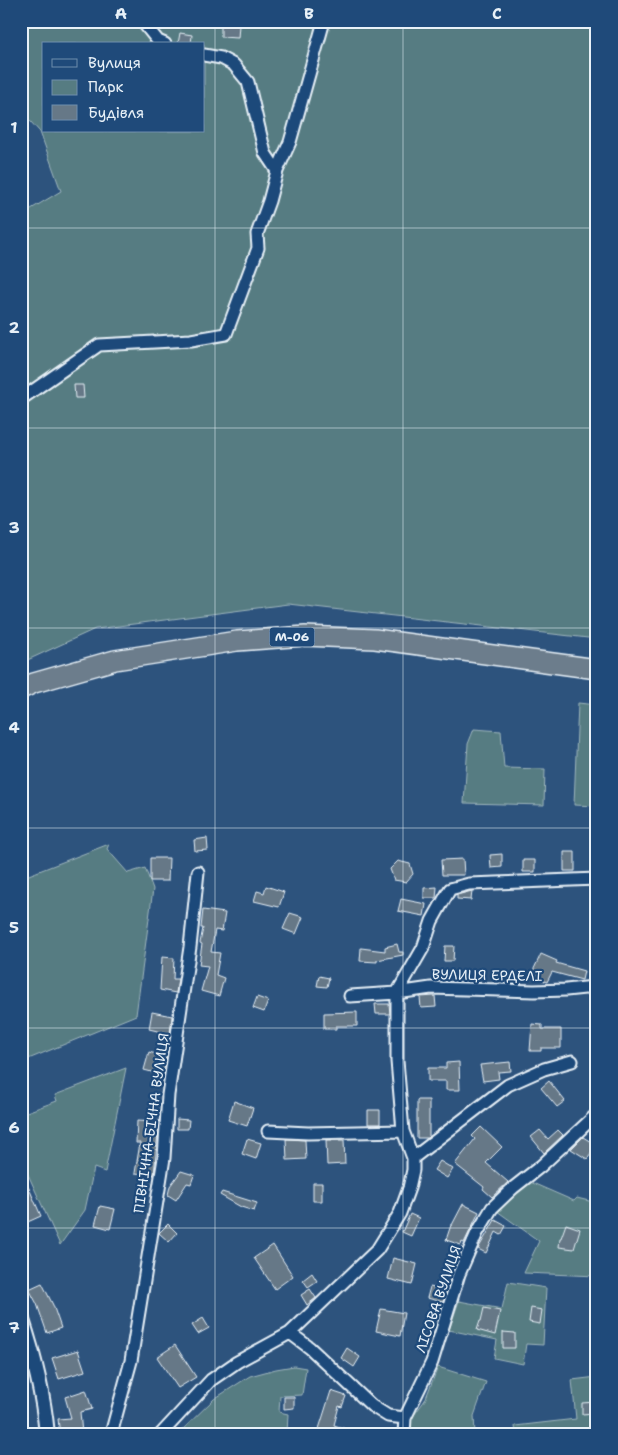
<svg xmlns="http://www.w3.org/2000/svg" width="618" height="1455" font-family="'Shantell Sans',sans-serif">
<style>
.green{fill:#567c82;stroke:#9fb6bd;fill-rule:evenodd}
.building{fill:#667887;stroke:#e8f1f8}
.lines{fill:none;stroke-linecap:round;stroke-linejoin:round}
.minor-casing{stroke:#e8f1f8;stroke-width:15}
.tertiary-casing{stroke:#e8f1f8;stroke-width:18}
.trunk-casing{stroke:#e8f1f8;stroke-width:22}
.minor{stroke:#1f4a7a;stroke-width:11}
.tertiary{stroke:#1f4a7a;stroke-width:14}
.trunk{stroke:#6c7d8c;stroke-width:19}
.grid{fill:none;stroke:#e8f1f8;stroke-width:1;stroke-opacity:0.55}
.labels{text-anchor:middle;stroke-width:4.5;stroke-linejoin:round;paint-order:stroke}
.shield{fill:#1f4a7a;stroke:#acbfd2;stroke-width:1}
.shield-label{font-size:12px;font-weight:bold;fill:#e8f1f8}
.street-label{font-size:14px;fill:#e8f1f8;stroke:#1f4a7a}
.neatline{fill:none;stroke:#e8f1f8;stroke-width:2}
.grid-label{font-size:16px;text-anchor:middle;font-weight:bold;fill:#e8f1f8}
</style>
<rect width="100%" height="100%" fill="#2d537d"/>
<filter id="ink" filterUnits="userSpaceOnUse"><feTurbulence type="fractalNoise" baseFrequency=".02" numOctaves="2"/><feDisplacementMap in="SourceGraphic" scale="10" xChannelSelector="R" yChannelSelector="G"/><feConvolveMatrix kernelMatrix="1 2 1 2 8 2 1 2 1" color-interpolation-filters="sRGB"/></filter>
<g filter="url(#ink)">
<path class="green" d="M21,21h576v618l-309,-35 -193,25 -74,34v-448l40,-24 -21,-59 -19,-21zM44,44h160v87h-160z
M578,703l19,2v101l-23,-1z
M474,729l27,2 3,37 41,1 -1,36 -80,-2 4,-59z
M109,844l-2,5 21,24 17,-5 8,21 -17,126 -115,47v-184z
M126,1068l-21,104 -11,-4 -9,42 -25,35 -39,-86v-45l36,-13 -2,-6z
M528,1181l46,20 3,-3 20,5v73l-73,-3 15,-32 -42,-30z
M508,1282l38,6 -3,57 -17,-1 -3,20 -29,-6 3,-18 -48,-10 10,-29 43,8z
M294,1366l12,2 -4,27 -22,1 -1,16 9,2 -1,20h-109l36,-35 36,-23 26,-7z
M438,1367l48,15 -12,34 1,18h-64l-2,-12 16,-22z
M597,1377v57h-81l-1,-8 61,-7 -4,-39z"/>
<path class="building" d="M221,24l18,1 -1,13 -17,-1z
M180,33l12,2 -1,9h-13z
M74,385h9l1,13h-9z
M207,838l1,12 -13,1 -1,-11z
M564,852h11v19h-11z
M502,854v13l-11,1 -1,-13z
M150,858h19l-1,23h-18z
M463,859l1,16h-22l-1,-15z
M523,860h12v12h-12z
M398,861l12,3 3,10 -7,8 -12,-2 -4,-11z
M266,886l18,6 -5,15 -25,-6 3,-10 7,2z
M437,887l-1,11h-12v-10z
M472,891l-1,9 -14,-1v-4z
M401,899l25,5 -2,12 -26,-5z
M203,910l22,3 -3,18 -7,-1 -4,22 9,1 -4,22 8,3 -5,18 -18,-5 7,-25 -9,-1 3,-21 -2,-1 3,-15h-2z
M290,913l13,4 -7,17 -13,-5z
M397,944l2,8h4v3l-26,5v2l-17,-1 1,-13 24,3v-4z
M445,946h9l-1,15h-9z
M541,954l16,7 -1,2 28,8 -2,9 -30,-8 -5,10 -16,-7z
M162,957l12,1 -1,21h5l-2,14 -16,-3z
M319,976l10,2 -2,9 -10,-1z
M435,996l1,11 -15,1 -1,-11z
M257,997l11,4 -4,11 -11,-4z
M375,1004h14l1,10h-14z
M152,1012l20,4 -2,18 -21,-5z
M357,1012v14h-21v3h-12v-16z
M532,1024l10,1v4h19v19h-20v3h-11z
M149,1052l17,5 -3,18 -19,-5z
M459,1062l1,28h-14v-9h-18v-13h18v-5z
M510,1062l1,9 -13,1 1,7 -16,2 -3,-16z
M549,1081l16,20 -8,6 -16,-19z
M417,1100h12v36l-2,2h-10z
M234,1101l19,7 -6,18 -19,-6z
M368,1110h12v14h-12z
M177,1119l12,1 -1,9h-11z
M137,1121l22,1 -5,53 -19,-2 5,-30h-4z
M481,1127l21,20 -16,16 22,19 -16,15 -9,-8 1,-2 -29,-23 20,-25 -3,-3z
M540,1130l8,9 10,-9 5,5 -19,18 -13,-16z
M583,1137l13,8 -9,14 -16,-10z
M247,1139l14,4 -5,16 -14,-5z
M286,1139l19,1 1,19 -19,1z
M326,1140h18l1,24 -18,1z
M440,1161l13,8 -6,9 -13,-8z
M21,1170l20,46 -20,9z
M181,1171l13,4 -3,9 -4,-1 -11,17 -8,-5 2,-9z
M313,1183h9v18h-9z
M222,1192l35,11 -3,8 -13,-4 -21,-12z
M463,1204l16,8 -15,31 -2,-1 -1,3 -15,-5 5,-15h1z
M100,1206l15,3 -5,20 -15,-4z
M410,1214l9,4 -8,18 -9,-4z
M495,1220l11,6 -5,9 -5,-3 -10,21 -8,-4z
M168,1224l9,9 -8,9 -10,-9z
M566,1224l14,5 -6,20 -15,-2 1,-9h1z
M273,1245l20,31 -18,13 -21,-31z
M393,1258l24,6 -5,21 -24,-6z
M312,1273l5,8 -9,6 -5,-7z
M42,1283l11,22 8,23 -14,5 -10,-29 -8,-15z
M430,1287l16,4 -3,11 -16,-4z
M310,1289l6,9 -9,7 -6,-10z
M484,1308l16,3 -5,24 -18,-5 3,-9h1z
M531,1308l11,2 -2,14 -11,-2z
M381,1309l23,4 -4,23 -24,-5z
M203,1318l6,10 -11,6 -6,-9z
M503,1332l12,1v15h-12z
M175,1345l21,32 -18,11 -21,-31z
M347,1348l13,9 -6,10 -13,-9z
M78,1350l7,21 -26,8 -7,-21z
M86,1390l6,19 -12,3 2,22h-22l-2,-15 13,-1 -6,-21z
M331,1391l15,5 -4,11 -3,-1 -5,19 21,7 -1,2h-31l-5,-2z
M284,1397h10v11l-10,1z
M595,1402v11l-13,1v-11z"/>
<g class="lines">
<defs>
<path id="minor" d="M142,21l16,20 7,3
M204,55l17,3 13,7 14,17 17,71 12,18
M21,399l78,-54 92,-5 35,-6 32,-86 -1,-14 12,-33 8,-30 13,-29 34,-121
M350,996l47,-3 34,-5 103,3 32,-1 28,-3
M268,1131l40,2 95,-2
M413,1158l-10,-27 -6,-70v-68l26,-45 9,-27 18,-32 19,-5 128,-5
M290,1333l20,15 62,58 16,10 17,2 -1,16
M405,1418l27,-56 27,-88 18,-41 15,-25 21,-20 28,-22 56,-52
M111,1434l20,-73 33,-203 4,-63 22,-148 8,-75
M161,1434l50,-54 26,-18 53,-29 87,-83 23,-37 9,-25 4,-18v-12l95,-73 36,-16 28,-8"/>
<path id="tertiary" d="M21,1317c13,39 22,76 26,117"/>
<path id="trunk" d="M21,689l13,-6 81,-23 122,-19 68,-5 70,3 222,30"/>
</defs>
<use href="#minor" class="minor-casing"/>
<use href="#tertiary" class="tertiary-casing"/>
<use href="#trunk" class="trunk-casing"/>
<use href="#minor" class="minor"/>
<use href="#tertiary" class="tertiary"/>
<use href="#trunk" class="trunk"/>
</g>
</g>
<path class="grid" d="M215,21v1413M403,21v1413M21,228h576M21,428h576M21,628h576M21,828h576M21,1028h576M21,1228h576"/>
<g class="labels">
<rect class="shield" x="269.5" y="627.5" width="45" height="19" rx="4"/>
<g class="shield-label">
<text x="292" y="641">М-06</text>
</g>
<g class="street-label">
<text transform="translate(487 975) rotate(1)" y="5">ВУЛИЦЯ ЕРДЕЛІ</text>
<text transform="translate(151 1123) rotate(-82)" y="5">ПІВНІЧНА-БІЧНА ВУЛИЦЯ</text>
<text transform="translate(438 1299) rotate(-71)" y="5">ЛІСОВА ВУЛИЦЯ</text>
</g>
</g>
<rect width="618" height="1455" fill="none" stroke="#1f4a7a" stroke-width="55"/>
<rect x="42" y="42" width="162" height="90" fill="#1f4a7a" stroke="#6f8dac"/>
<rect x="52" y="59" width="25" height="8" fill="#1f4a7a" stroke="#6f8dac"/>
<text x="88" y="68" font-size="15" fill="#e8f1f8">Вулиця</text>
<rect x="52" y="80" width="25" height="15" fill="#567c82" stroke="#6f8dac"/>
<text x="88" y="92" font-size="15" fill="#e8f1f8">Парк</text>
<rect x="52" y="105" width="25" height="15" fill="#667887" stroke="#6f8dac"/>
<text x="88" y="118" font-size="15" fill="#e8f1f8">Будівля</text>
<rect x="28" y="28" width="562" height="1400" class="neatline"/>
<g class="grid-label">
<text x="121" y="19">A</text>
<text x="309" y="19">B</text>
<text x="497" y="19">C</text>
<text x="14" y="133">1</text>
<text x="14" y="333">2</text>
<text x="14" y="533">3</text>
<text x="14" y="733">4</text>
<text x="14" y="933">5</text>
<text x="14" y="1133">6</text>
<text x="14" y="1333">7</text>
</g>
</svg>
